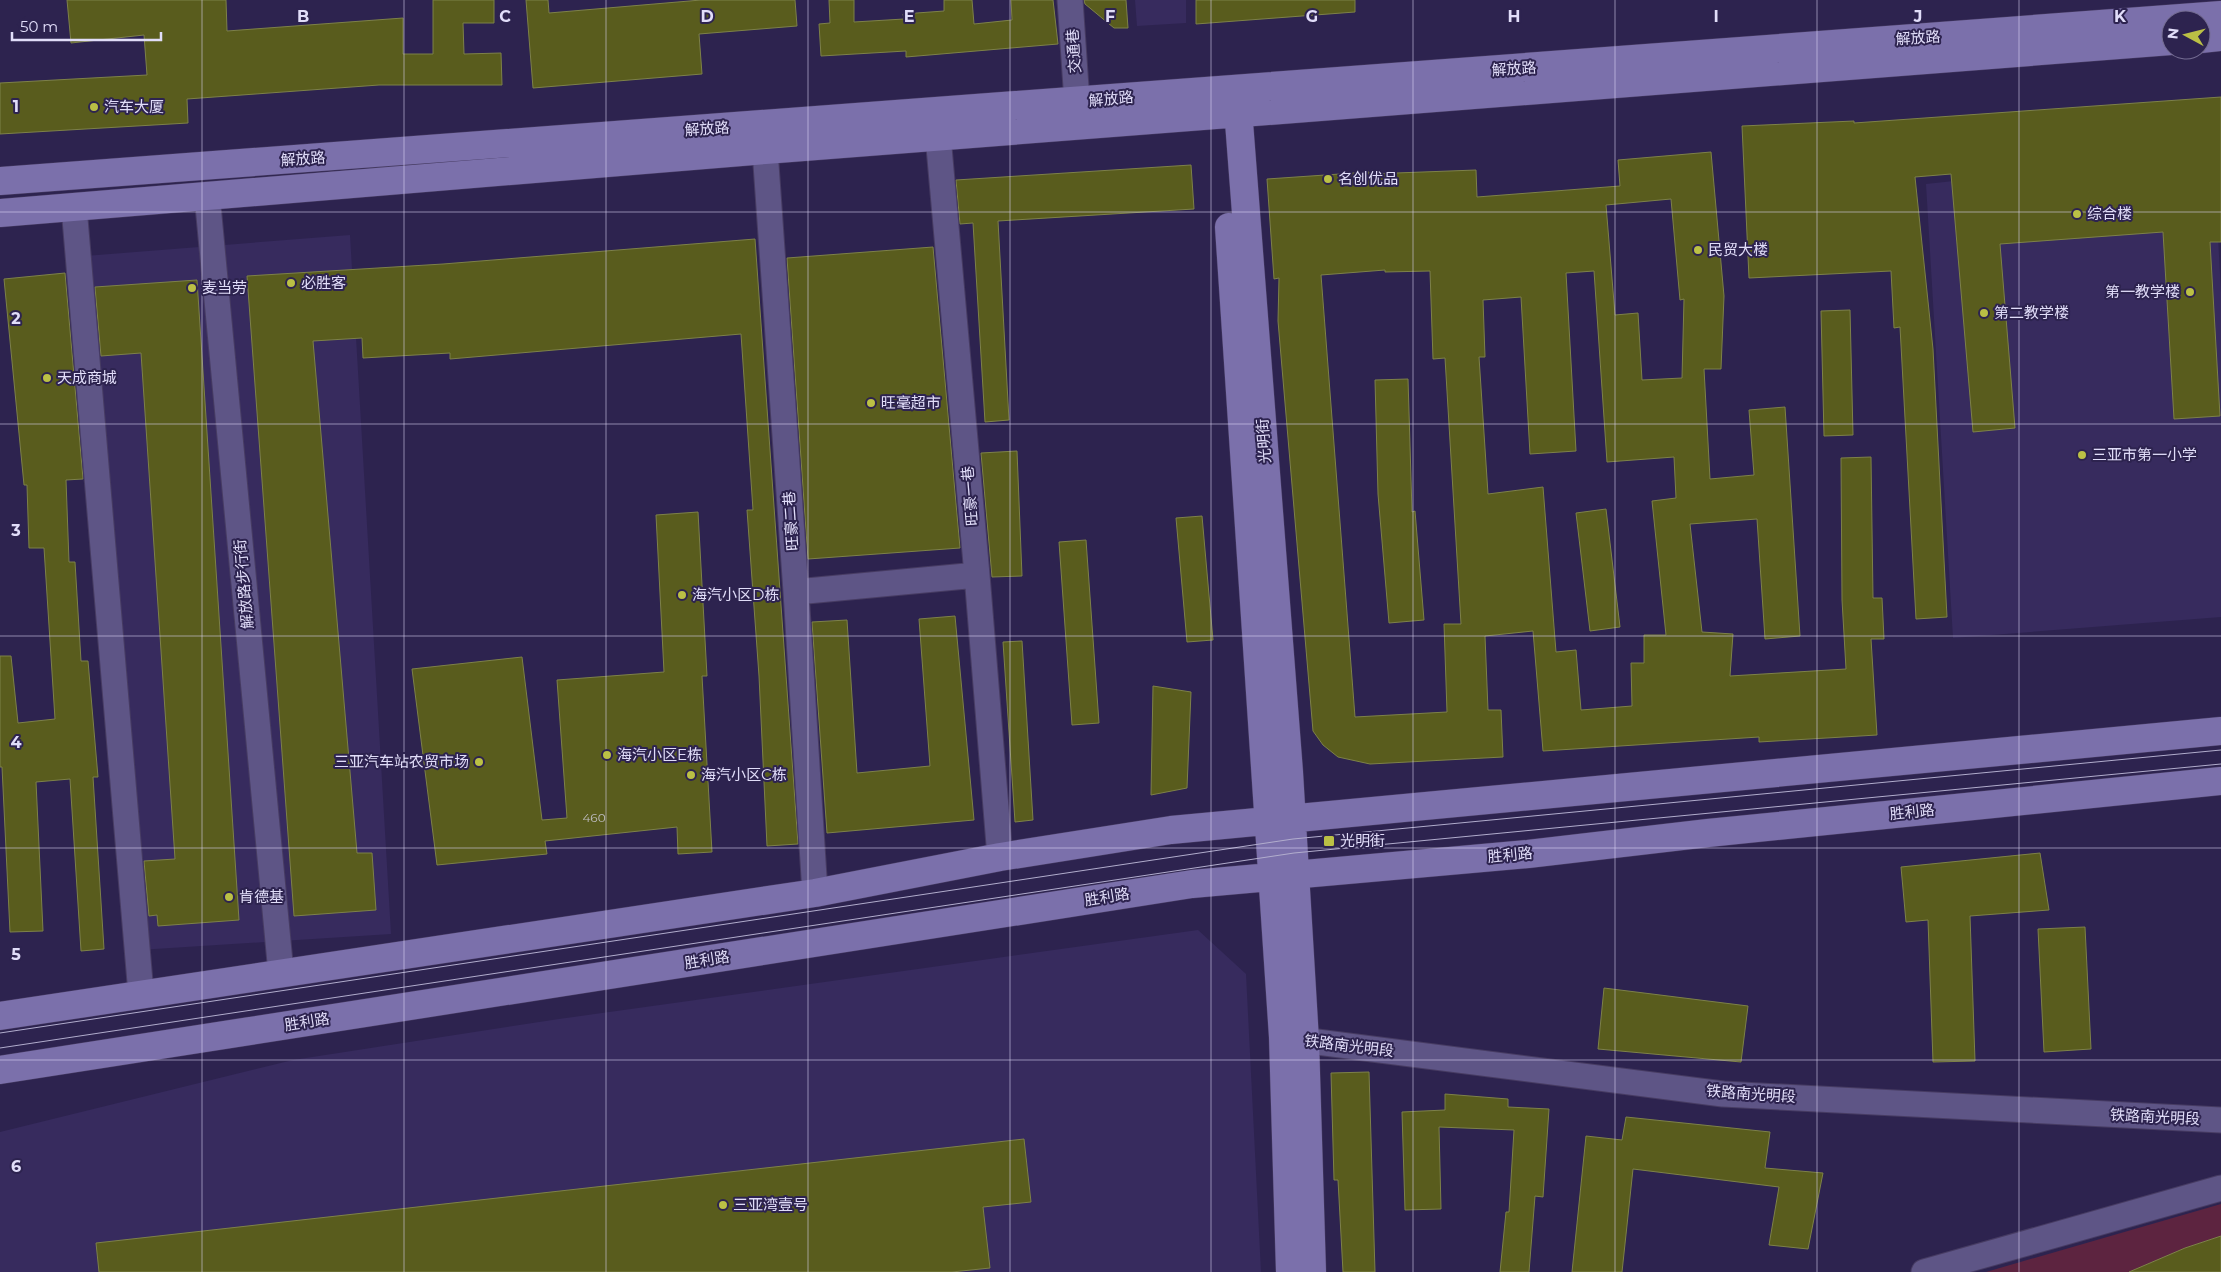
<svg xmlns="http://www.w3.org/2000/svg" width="2221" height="1272" font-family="Montserrat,'Noto Sans SC',sans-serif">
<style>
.built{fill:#372b5e}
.green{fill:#5d2440}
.building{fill:#595c1d;stroke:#7d8149;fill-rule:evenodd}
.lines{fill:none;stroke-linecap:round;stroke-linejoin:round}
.minor-casing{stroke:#473c63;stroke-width:27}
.major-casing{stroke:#473c63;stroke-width:29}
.minor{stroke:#5e5586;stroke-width:25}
.major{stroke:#7b70ab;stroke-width:28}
.tram{stroke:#b2adcd;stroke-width:1}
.grid{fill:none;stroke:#e1ddf9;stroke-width:1;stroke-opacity:0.55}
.poi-dot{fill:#bbc045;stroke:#2d234f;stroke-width:2}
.labels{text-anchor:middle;stroke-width:4;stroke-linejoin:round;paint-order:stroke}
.number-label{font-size:12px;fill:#bfbdc2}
.street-label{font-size:15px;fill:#e1ddf9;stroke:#2d234f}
.poi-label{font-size:15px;fill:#e1ddf9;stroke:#2d234f;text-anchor:start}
.grid-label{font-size:16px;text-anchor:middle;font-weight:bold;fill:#e1ddf9;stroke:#2d234f;stroke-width:4;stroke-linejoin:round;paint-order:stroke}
</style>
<rect width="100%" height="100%" fill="#2d234f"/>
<path class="built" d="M1135,0h51v23l-49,3z
M2221,152l-7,12 7,128v325l-268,21 -27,-454z
M350,235l41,699 -252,16 -54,-694z
M1198,930l48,44 15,298h-1261v-140l293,-72 266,-41z"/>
<path class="green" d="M2221,1204v68h-235z"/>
<path class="building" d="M67,0h159l1,31 176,-13v36h30v-54h61v23h-31l1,31 37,-1 1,32h-123l-192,14 1,24 -188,11v-51l147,-8 -3,-40 -73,8z
M526,0h22l1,13 152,-13h94l2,26 -98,8 3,40 -169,14z
M829,0h25v22l50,-3 -1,-5 41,-3v-11h28l2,24 38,-4 -1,-20h42l5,44 -152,13v-6l-85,5 -2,-32 11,-1z
M1084,0h42l2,28h-14l-29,-24z
M1196,0h159v12l-159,12z
M2221,97v145h-11l10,174 -46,3 -11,-187 -163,12 15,184 -42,4 -22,-258 -36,3 18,172 14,268 -31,2 -16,-292 -6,1 -3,-57 -142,7 -7,-152 112,-5v2z
M1711,152l13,144 -3,73h-17l6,110 44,-4 -5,-65 36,-3 15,229 -35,3 -8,-120 -67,5 12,108 31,2 -3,42 116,-7 -4,-69 -1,-142 30,-1 2,141h9l2,41h-13l6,96 -118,7v-5l-216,14 -10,-120 -48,5 3,74h13l2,47 -133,7 -32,-7 -15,-12 -10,-14 -35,-410 1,-43 -5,1 -7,-100 102,-7v2l107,-4 1,27 143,-11 -2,-26zM1671,199l9,101 4,-1 -2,79 -40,2 -4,-67 -23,2 -9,-110zM1385,270v2l45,-1 3,88 12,-1 16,266h-17l3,88 -92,5 -34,-442zM1594,271l13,191 67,-5 2,41 -24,3 14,134h-22v28h-13l1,43 -51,4 -5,-60 -20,2 -13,-165 -55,7 -9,-137h6l-2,-57 38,-3 9,157 46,-3 -10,-178z
M1191,165l3,44 -196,12 11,199 -24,2 -12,-199 -13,1 -4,-44z
M755,239l43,605 -31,2 -8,-170 -12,-166h6l-12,-176 -291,25v-6l-87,5 -1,-20 -49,3 44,512h15l4,57 -82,6 -47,-640 196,-12z
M933,247l27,301 -152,11 -21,-301z
M65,273l18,206 -17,1 3,82h6l6,99h7l10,116h-5l11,172 -23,2 -11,-172 -34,3 7,149 -33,1 -8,-165h-2v-111h11l7,67 37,-4 -11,-171h-15l-2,-63h-3l-20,-206z
M197,280l42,640 -81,6 -1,-11 -8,1 -5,-55 31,-2 -34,-506 -40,3 -6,-69z
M1850,310l3,125 -29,1 -3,-125z
M1408,379l4,133 3,-1 9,109 -35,3 -11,-129 -3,-114z
M1017,451l5,125 -30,1 -11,-124z
M1606,509l14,118 -30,4 -14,-118z
M698,512l9,164h-5l10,176 -34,2 -1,-27 -132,14 2,13 -110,11 -25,-196 110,-12 20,163 25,-2 -10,-138 107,-8 -8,-157z
M1202,516l11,124 -26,2 -11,-124z
M1086,540l13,183 -27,2 -13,-183z
M955,616l19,204 -147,13 -15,-211 35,-2 10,153 73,-7 -11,-147z
M1022,641l11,179 -18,2 -12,-180z
M1153,686l38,6 -4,96 -36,7z
M2040,853l9,57 -79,6 5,145 -42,1 -5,-142 -22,2 -5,-55z
M2085,927l6,122 -47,3 -6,-123z
M1604,988l144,18 -7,56 -143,-13z
M1369,1072l6,200h-32l-5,-92h-4l-3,-107z
M1445,1094l63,5v8l41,2 -6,88 -8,-1 -6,76h-29l6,-60h3l5,-82 -75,-3 2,82 -36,1 -3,-98 43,-2z
M1626,1117l144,15 -5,36 58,5 -15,76 -39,-4 10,-58 -146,-18 -11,103h-50l14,-136 36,4z
M1024,1139l7,63 -48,5 7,61 -38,4h-853l-3,-29z
M2221,1236v36h-92l56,-24z"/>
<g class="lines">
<defs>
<path id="minor" d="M1070,0l7,102
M938,136l39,439 23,282
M765,150l31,442 19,301
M207,195l74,778
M74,207l67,787
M796,592l181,-17
M1286,1038l437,56 498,26
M1924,1272l297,-84"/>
<path id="major" d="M2201,39l20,-2
M1237,96l52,676 16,268 7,232
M0,181l2221,-166
M0,213l765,-63 1406,-109
M1229,227l54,810 7,235
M0,1016l815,-123 185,-36 171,-27 1050,-99
M0,1070l1192,-186 336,-30 180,-21 513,-52"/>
</defs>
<use href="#minor" class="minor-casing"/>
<use href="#major" class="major-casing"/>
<use href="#minor" class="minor"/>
<use href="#major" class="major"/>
<path class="tram" d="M0,1033l1293,-194 928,-89
M0,1048l1294,-195 927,-89"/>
</g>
<path class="grid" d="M202,0v1272M404,0v1272M606,0v1272M808,0v1272M1010,0v1272M1211,0v1272M1413,0v1272M1615,0v1272M1817,0v1272M2019,0v1272M0,212h2221M0,424h2221M0,636h2221M0,848h2221M0,1060h2221"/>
<g class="poi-dot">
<circle cx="94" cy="107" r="5"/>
<circle cx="1328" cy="179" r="5"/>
<circle cx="2077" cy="214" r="5"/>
<circle cx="1698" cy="250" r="5"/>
<circle cx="291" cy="283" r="5"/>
<circle cx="192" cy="288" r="5"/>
<circle cx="2190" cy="292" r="5"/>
<circle cx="1984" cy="313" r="5"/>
<circle cx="47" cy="378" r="5"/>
<circle cx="871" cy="403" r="5"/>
<circle cx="2082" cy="455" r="5"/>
<circle cx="682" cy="595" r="5"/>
<circle cx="607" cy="755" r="5"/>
<circle cx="479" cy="762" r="5"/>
<circle cx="691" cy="775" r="5"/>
<rect x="1323" y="835" width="12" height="12" rx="2.5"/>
<circle cx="229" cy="897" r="5"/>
<circle cx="723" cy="1205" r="5"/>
</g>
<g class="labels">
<g class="number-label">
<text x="594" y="822">460</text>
</g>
<g class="street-label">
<text transform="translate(1918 38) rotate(-4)" y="5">解放路</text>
<text transform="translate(1074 51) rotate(-94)" y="5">交通巷</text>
<text transform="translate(1514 69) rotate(-4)" y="5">解放路</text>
<text transform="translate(1111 99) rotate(-5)" y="5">解放路</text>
<text transform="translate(707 129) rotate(-4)" y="5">解放路</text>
<text transform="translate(303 159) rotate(-4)" y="5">解放路</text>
<text transform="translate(1264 441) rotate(-94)" y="5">光明街</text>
<text transform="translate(970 496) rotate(-95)" y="5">旺豪一巷</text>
<text transform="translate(791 521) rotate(-94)" y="5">旺豪二巷</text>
<text transform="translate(244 584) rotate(-95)" y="5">解放路步行街</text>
<text transform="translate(1912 812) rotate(-6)" y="5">胜利路</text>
<text transform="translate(1510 855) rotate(-5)" y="5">胜利路</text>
<text transform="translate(1107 897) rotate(-9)" y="5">胜利路</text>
<text transform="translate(707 960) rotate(-9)" y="5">胜利路</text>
<text transform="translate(307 1022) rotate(-9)" y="5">胜利路</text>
<text transform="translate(1349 1046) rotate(7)" y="5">铁路南光明段</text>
<text transform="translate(1751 1094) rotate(4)" y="5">铁路南光明段</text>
<text transform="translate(2155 1117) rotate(3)" y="5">铁路南光明段</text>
</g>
<g class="poi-label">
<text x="104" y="112">汽车大厦</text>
<text x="1338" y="184">名创优品</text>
<text x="2087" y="219">综合楼</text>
<text x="1708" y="255">民贸大楼</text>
<text x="301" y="288">必胜客</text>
<text x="202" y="293">麦当劳</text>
<text x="2180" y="297" text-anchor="end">第一教学楼</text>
<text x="1994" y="318">第二教学楼</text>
<text x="57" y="383">天成商城</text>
<text x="881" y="408">旺毫超市</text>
<text x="2092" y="460">三亚市第一小学</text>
<text x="692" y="600">海汽小区D栋</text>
<text x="617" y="760">海汽小区E栋</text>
<text x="469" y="767" text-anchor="end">三亚汽车站农贸市场</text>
<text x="701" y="780">海汽小区C栋</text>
<text x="1340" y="846">光明街</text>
<text x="239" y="902">肯德基</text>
<text x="733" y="1210">三亚湾壹号</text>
</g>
</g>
<g class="grid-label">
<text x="303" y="22">B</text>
<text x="505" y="22">C</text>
<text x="707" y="22">D</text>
<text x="909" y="22">E</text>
<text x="1110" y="22">F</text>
<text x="1312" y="22">G</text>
<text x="1514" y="22">H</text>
<text x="1716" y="22">I</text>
<text x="1918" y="22">J</text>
<text x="2120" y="22">K</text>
<text x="16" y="112">1</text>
<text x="16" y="324">2</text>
<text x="16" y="536">3</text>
<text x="16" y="748">4</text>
<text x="16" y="960">5</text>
<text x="16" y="1172">6</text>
</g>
<g transform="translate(2186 35) rotate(277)"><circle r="24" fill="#2d234f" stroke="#756d93"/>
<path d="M0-4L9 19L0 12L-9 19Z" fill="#bbc045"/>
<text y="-8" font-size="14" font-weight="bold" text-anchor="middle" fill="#e1ddf9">N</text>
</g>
<path d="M12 32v8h149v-8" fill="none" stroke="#e1ddf9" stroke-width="2.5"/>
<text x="20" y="32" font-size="15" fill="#e1ddf9" stroke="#2d234f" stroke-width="4" paint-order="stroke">50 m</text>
</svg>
